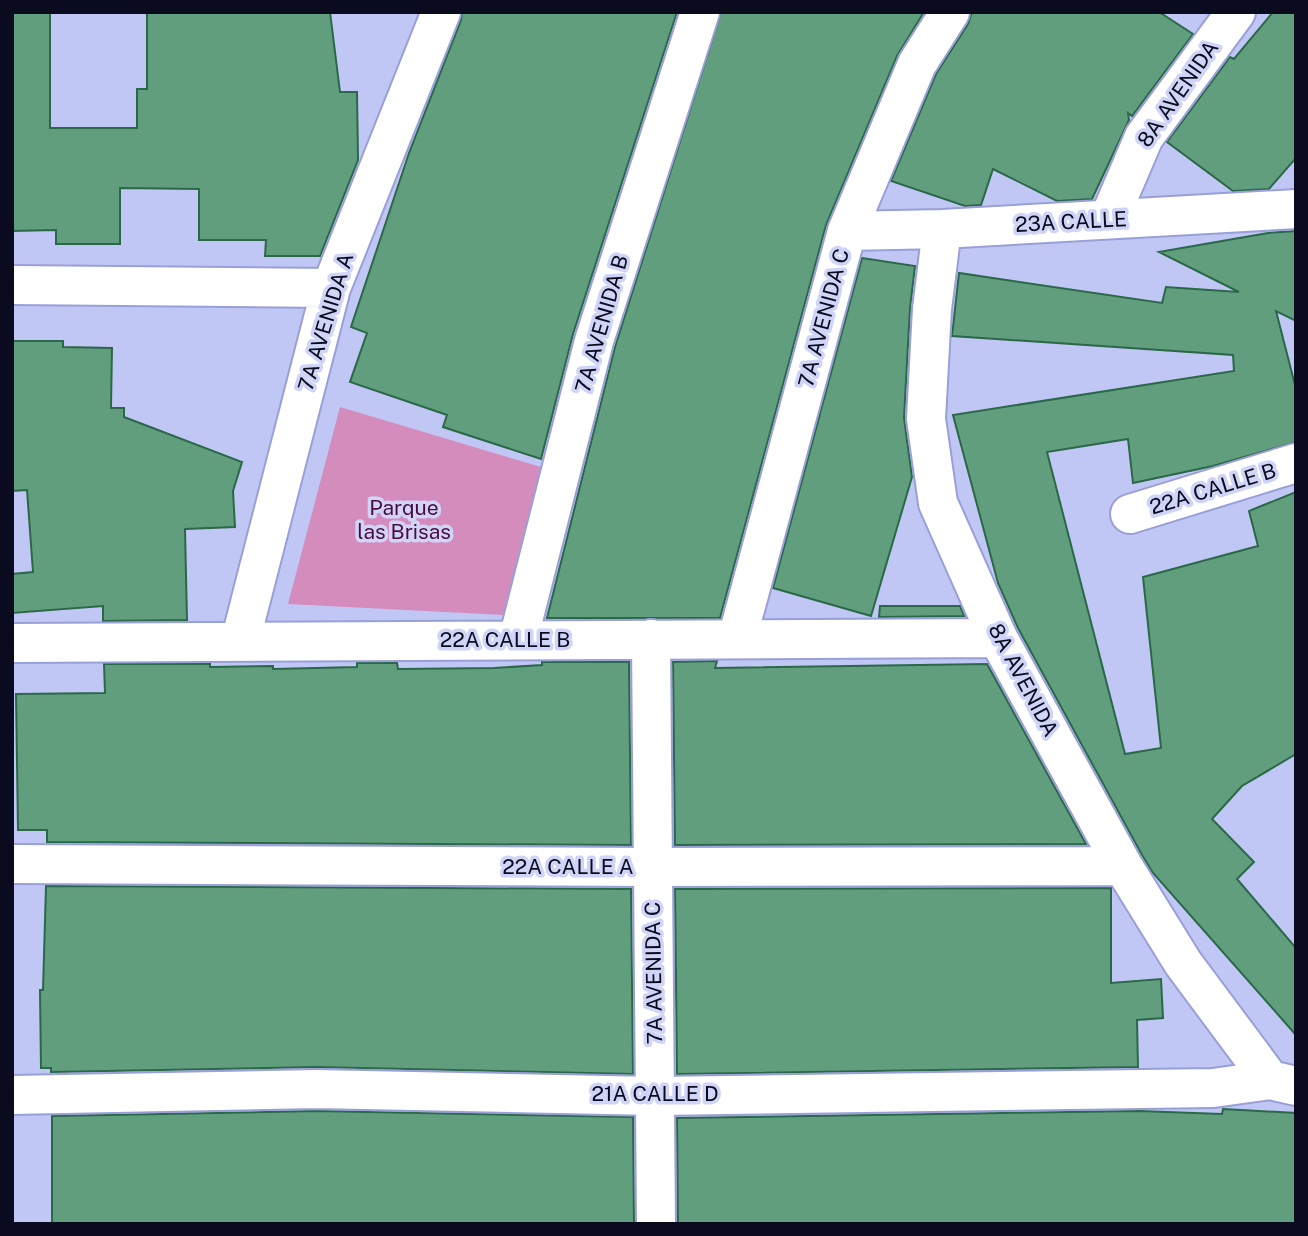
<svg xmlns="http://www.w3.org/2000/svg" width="1308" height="1236" font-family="'Public Sans',sans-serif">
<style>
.green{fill:#d48cbd}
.building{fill:#619e7d;stroke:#2b6849;stroke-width:2}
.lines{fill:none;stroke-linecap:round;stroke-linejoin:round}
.street-casing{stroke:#999fd7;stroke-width:42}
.street{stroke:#fff;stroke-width:38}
.labels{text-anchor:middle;stroke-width:7;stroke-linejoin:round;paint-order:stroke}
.street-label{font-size:21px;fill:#0a0b1e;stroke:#d0d5f8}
.park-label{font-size:21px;fill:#4d0a3e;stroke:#d0d5f8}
</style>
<rect width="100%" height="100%" fill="#c1c7f5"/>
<path class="green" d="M340,407l201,60 -37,148 -216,-11z"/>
<path class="building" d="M12,12h38v116h87v-39h10v-77h183l10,80h17l1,68 -38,96h-55l1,-16h-67v-51l-79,-1v56h-64v-14l-44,1z
M462,12h215l-104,322 -32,125 -98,-32 4,-12 -97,-33 17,-49 -16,-6 58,-174 52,-133z
M721,12h203l-27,44 -71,169 -106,393h-173l68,-271z
M972,12h187l34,22 -61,82 -4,-3 1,7 -37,79 -35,2 -64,-32 -12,36 -16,1 -74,-25 45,-107 32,-50z
M1273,12h23v146l-27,31 -36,2 -66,-49 63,-85 4,2z
M1296,231v90l-20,-10 20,78v53l-83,24 -80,17 -5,-44 -81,13 78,302 36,-6 -18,-171 115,-31 -9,-35 47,-19v262l-54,32 -30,33 42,43 -17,17 59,69v87l-143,-162 -11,-18 -124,-227 -20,-45 -45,-168 281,-44 -1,-16 -281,-19 7,-63 203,30 4,-16 73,5 -80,-40 109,-19z
M862,258l53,8 -5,42 -6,110 8,59 -41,139 -98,-28z
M12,341h51v6l49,1 -1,60h13v9l118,45 -9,29 2,36 -50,2 2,91 -84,1v-15l-91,7v-39l21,-2 -6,-82 -15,1z
M880,606h80l4,10 -85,1z
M717,661l-2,7 272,-4 99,180 -411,1 -2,-183z
M542,662h87l2,183 -584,-3v-12h-29l-2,-136 89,-1 -1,-29h106v3l63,-1v3l84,-2v-4h40l1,6 96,-1 48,-3z
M46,886l585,3 2,185 -317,-7 -265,5v-4h-10l-1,-78h3z
M1111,888v95l50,-4 2,39 -26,2 1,47 -461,7 -2,-185z
M1223,1109l73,4v111h-618l-1,-106 462,-7 83,3z
M316,1111l317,6 1,107h-582v-108z"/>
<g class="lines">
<defs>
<path id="street" d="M1109,219l35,-82 92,-125
M942,229l-10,80 -6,110 12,84 60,135 125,228 60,97 87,117
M847,231l95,-2 354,-20
M12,285l319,3
M1130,514l166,-51
M651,639l5,585
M737,639l110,-408 70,-167 33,-52
M518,640l76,-299 106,-329
M240,642l91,-354 110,-276
M12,643l986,-5
M12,864l640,3 471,-1
M12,1095l304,-6 339,7 558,-8 57,-8 26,6"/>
</defs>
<use href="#street" class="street-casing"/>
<use href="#street" class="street"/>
</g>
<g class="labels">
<g class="street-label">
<text transform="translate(1178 94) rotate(-55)" y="7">8A AVENIDA</text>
<text transform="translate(1071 222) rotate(-3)" y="7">23A CALLE</text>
<text transform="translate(824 318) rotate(-75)" y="7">7A AVENIDA C</text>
<text transform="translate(326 322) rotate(-73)" y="7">7A AVENIDA A</text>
<text transform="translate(602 324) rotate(-74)" y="7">7A AVENIDA B</text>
<text transform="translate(1213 489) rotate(-17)" y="7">22A CALLE B</text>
<text x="505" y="647">22A CALLE B</text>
<text transform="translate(1023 680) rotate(62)" y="7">8A AVENIDA</text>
<text x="568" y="874">22A CALLE A</text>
<text transform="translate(654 973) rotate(-91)" y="7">7A AVENIDA C</text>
<text x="655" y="1101">21A CALLE D</text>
</g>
<g class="park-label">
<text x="404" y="515">Parque<tspan x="404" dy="24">las Brisas</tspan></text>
</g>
</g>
<rect width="1308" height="1236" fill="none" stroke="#0a0b1e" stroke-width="28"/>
</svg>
